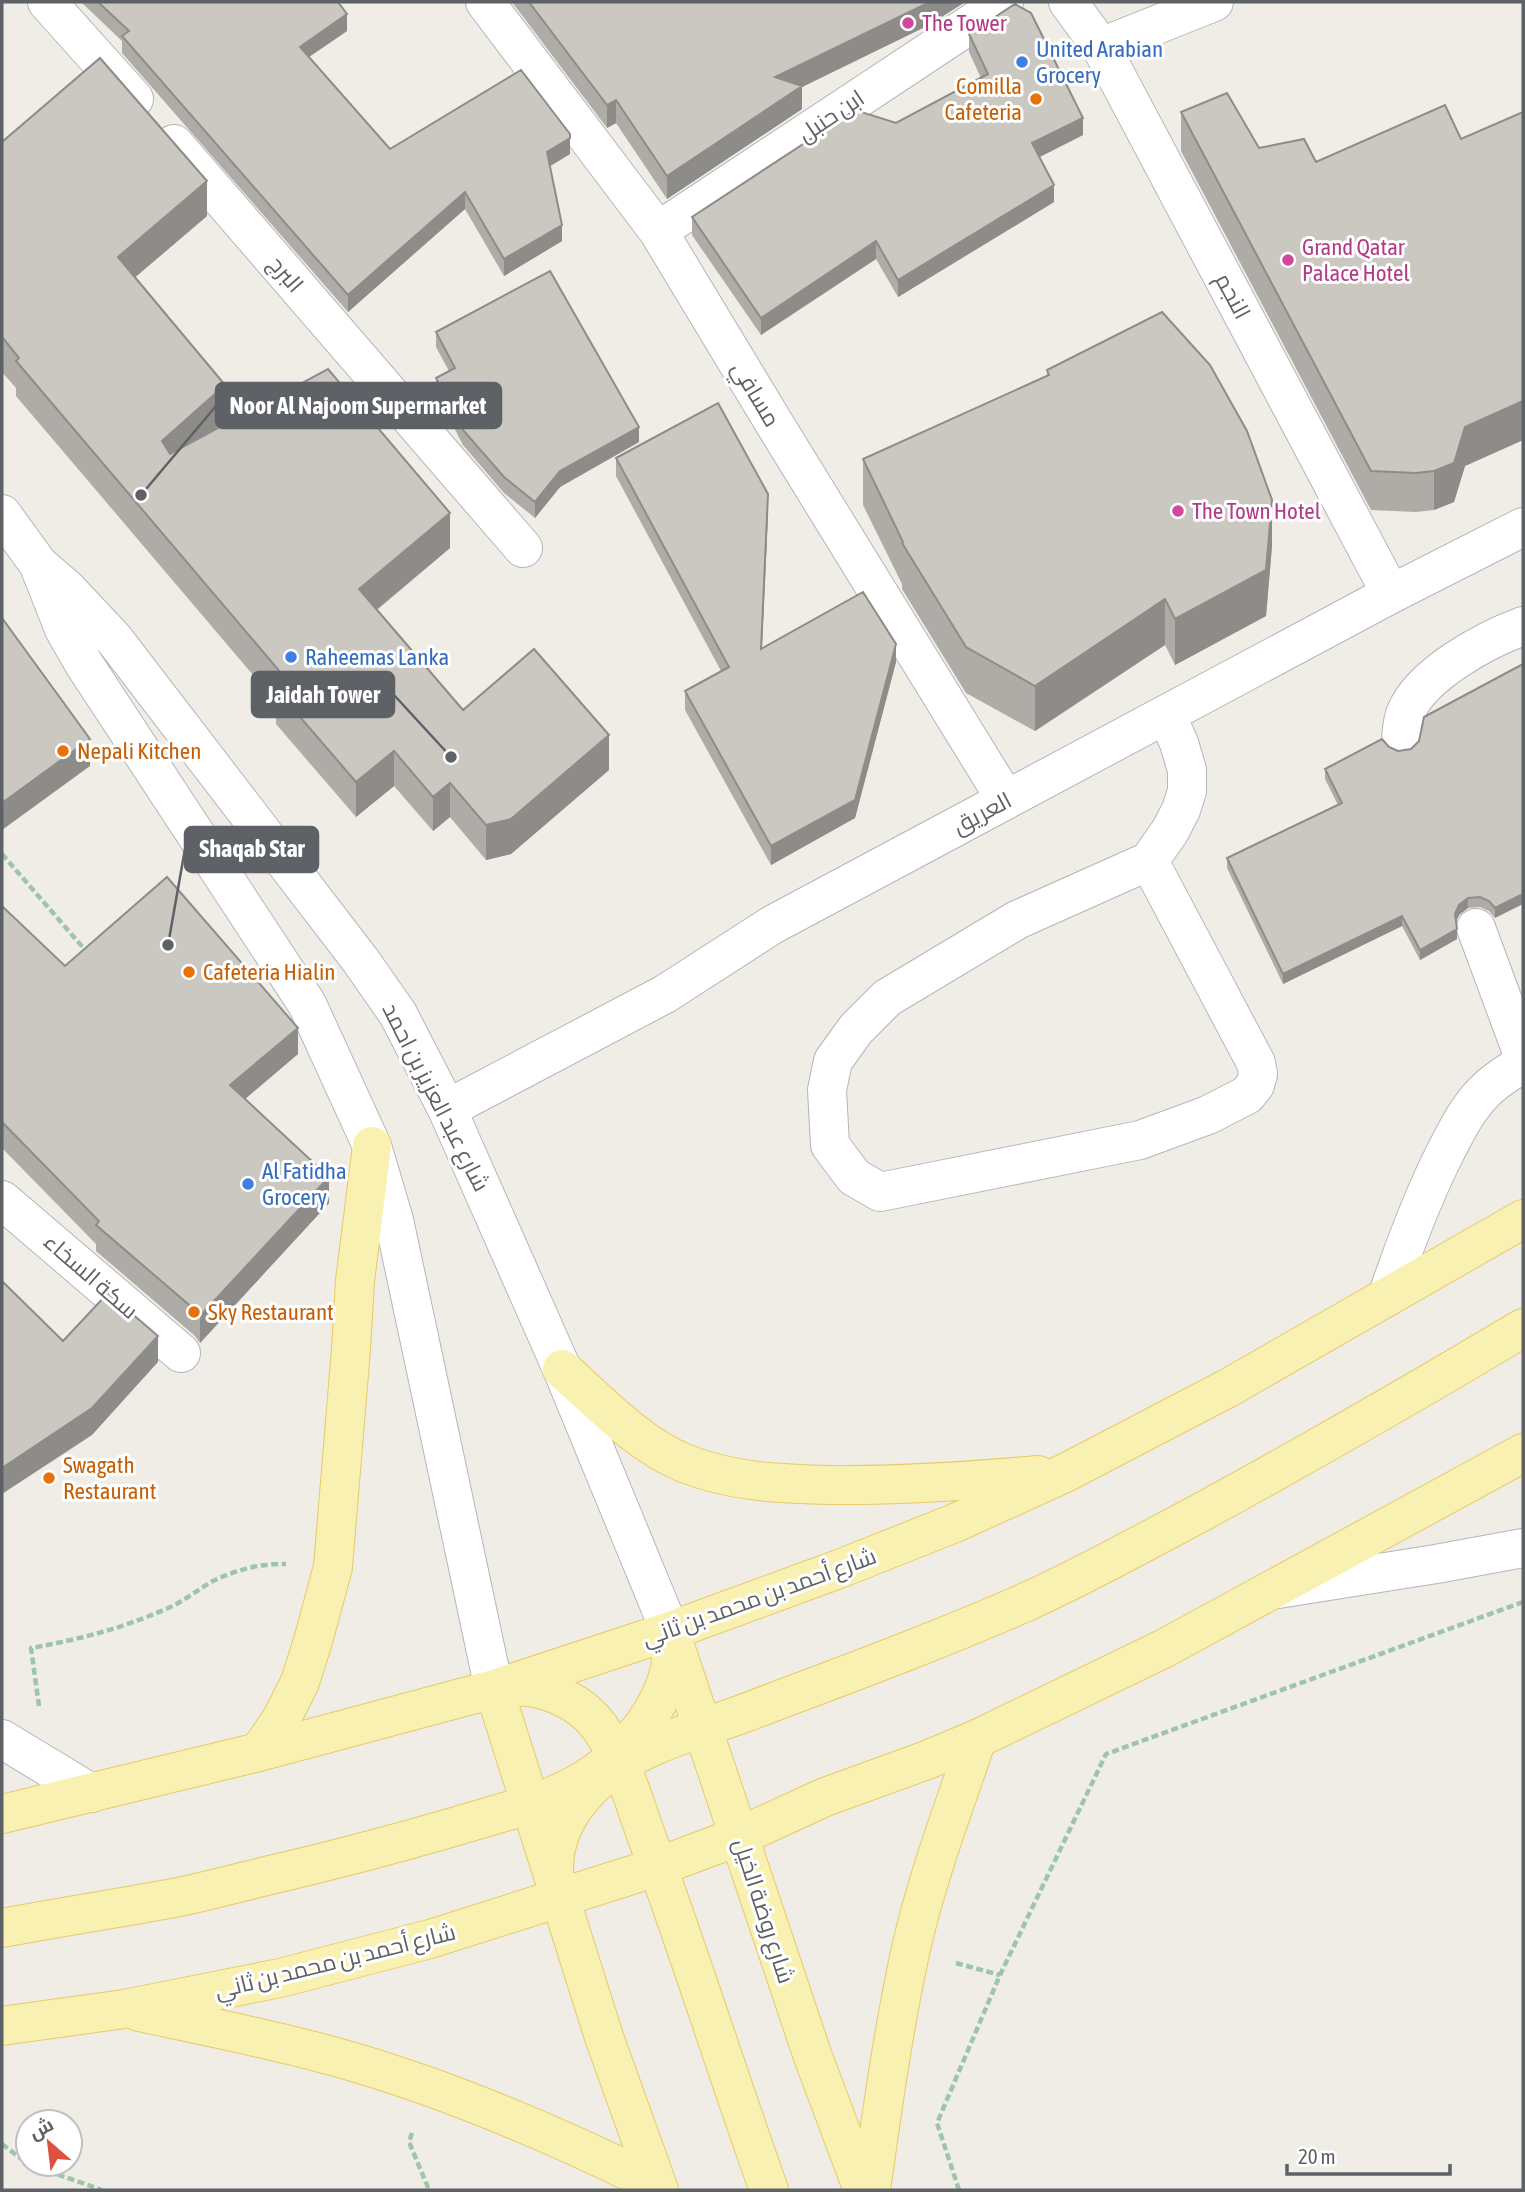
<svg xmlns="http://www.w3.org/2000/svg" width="1525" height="2192" font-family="'Asap Condensed',Cairo,sans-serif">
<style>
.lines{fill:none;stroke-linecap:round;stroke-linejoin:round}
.minor-casing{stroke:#b3b6ba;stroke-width:40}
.major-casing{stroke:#e8ca66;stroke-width:40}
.path{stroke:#9ec5ab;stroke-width:4.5;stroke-dasharray:7 3.5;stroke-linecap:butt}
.minor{stroke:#fff;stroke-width:38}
.major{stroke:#f9f1b1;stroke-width:38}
.wall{fill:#afaca7}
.shaded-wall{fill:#8e8c88}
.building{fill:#cbc8c2;stroke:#8e8c88;stroke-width:2}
.hotel-dot{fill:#d1479c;stroke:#fff;stroke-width:2.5}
.shop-dot{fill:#3f7fe0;stroke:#fff;stroke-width:2.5}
.food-dot{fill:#e8710a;stroke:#fff;stroke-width:2.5}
.labels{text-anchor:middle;stroke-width:6;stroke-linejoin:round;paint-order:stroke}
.hotel-label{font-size:23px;fill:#b23c85;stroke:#fff;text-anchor:start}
.shop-label{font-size:23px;fill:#366cbe;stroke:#fff;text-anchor:start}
.food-label{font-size:23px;fill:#c56008;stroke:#fff;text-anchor:start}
.street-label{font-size:23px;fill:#5e6165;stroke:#fff}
.leader{fill:none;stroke:#5e6165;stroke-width:2.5}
.callout-dot{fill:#5e6165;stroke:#fff;stroke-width:2.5}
.callout{fill:#5e6165;stroke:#5e6165;stroke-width:2.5}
.callout-label{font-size:24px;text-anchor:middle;font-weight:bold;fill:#fff}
</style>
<rect width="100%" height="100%" fill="#efede6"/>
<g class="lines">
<defs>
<path id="minor" d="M47,2l87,97
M485,2l173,229 116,192 232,377
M1068,2l33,45 290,547
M1101,47l113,-45
M174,144l349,404
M658,231l346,-229
M2,514l37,51 28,24 47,50 247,322 37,53 49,95 115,260 108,262
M41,571l23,58 20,35 223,340 65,142 22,74 100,469
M1401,739c1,-9 1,-19 5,-27 16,-38 79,-72 117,-86
M1149,861l107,202 2,11 -3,11 -8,10 -39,20 -68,25 -260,52 -26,-15 -24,-32 -3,-55 6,-29 23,-32 31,-31 130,-78 132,-59 21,-30 11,-21 6,-19v-21l-8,-27 -13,-29
M1476,928l47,127
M447,1109l218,-115 107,-69 619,-331 132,-67
M2,1200l179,153
M1387,1297c17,-50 35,-99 59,-146 11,-21 21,-42 38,-59 11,-12 26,-20 39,-29
M1278,1589l158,-25 87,-16
M2,1739l89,54"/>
<path id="major" d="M562,1369c36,32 77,76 122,94 47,19 97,21 147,22 69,1 138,-4 207,-10
M674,1643l138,411 51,136
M510,1687c28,-3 62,10 82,31 29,31 42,86 57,125 42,115 79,232 120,347
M494,1689l110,348 55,153
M259,1752l23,-34 18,-36 13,-41 20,-74 18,-218 4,-68 17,-135
M2,1814l257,-62 235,-63 176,-58 169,-62 116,-46 110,-50 163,-85 295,-169
M560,1899c-2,-9 -6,-19 -6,-28 -1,-39 21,-72 50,-95 38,-32 92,-45 138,-62 95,-36 191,-71 284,-112 58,-26 115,-58 172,-88 110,-60 218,-122 325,-186
M2,1928c59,-11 118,-20 177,-31 28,-6 55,-13 83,-20 65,-15 130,-32 195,-51 48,-15 101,-25 142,-56 32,-24 63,-62 71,-102 2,-12 1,-25 0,-37
M139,2012c66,14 133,27 197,45 111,31 218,77 321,128
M2,2026l122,-17 156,-31 150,-39 227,-72 83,-31 85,-39 102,-37 50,-21 188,-91 358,-195
M871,2190c11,-79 22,-158 39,-237 16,-73 43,-143 67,-214"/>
</defs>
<use href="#minor" class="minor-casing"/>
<use href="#major" class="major-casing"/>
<path class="path" d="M2,854l84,97
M39,1706l-8,-58c50,-9 89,-19 135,-39 17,-7 31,-19 47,-28 23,-11 48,-18 73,-17
M956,1963l44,12
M412,2133l-3,9 20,48
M2,2144l26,20
M28,2164l74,26
M959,2190l-22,-67 63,-148 106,-221 417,-152"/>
<use href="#minor" class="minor"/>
<use href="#major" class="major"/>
</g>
<path class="wall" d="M81,2h257l9,29 -38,26 81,92 180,5 -20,12 12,75 -58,35 -39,-67 -117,103 -226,-259v-12z
M512,2h453l-36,23 -127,62v22l-135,90 -51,-76 -9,5z
M969,34l114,101 -44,22 15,45 -156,95 -22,-38 -115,76 -69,-100v-18l204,-94 85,-45 -12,-26z
M1181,112l78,36 57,14 145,-23 62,-27v328l-58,26 -11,36 -20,8 -18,2 -45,-2 -190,-359z
M2,142l205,74 -72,61 90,143 -12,11 237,117 -73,62 86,100 146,60 -98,84 -25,6 -36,-43 -17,14 -39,-45 -38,31 -80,-93v-22l-260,-306v-8l-14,-16z
M436,332l203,110 -79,45 -25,31 -31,-25 -41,-48 -27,-52v-15l13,-7 -13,-24z
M1047,370l225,176 -6,70 -91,49 -10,-20 -130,86 -69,-38 -64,-104v-5l-39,-79v-46l184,-82z
M616,458l152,54 -6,137 134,13 -41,156 -84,47 -86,-155v-19l36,-20 -105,-195z
M1523,664l-28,254 -6,-7 -9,-4 -12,1 -9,7 -3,6 1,18 -37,21 -18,-34 -119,58 -56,-116v-10l111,-53 -13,-26v-10l64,-22 9,4 13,-2z
M2,906l63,60 233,88 -54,45 85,104 -129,140 -5,-7 -99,-85v-7l-94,-96z"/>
<path class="shaded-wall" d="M930,2h35l-36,23 -127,62v22l-135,90v-23l108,-99z
M347,14v17l-47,32v-16z
M616,100v23l-9,5v-23z
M1083,118v17l-51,26v-18z
M570,138v16l-23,14v-16z
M207,181v35l-89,76v-35z
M1054,185v17l-156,95v-17z
M465,192v17l-117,103v-17z
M562,225v16l-58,35v-17z
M876,241v18l-115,76v-17z
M225,385v35l-63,56v-35z
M1523,401v39l-58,26 -11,36 -20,8v-39l31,-44z
M639,427v15l-79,45 -25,31v-16l25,-31z
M768,494v18l-7,155v-18z
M1272,500v46l-6,70 -91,49v-46z
M450,513v35l-91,76v-35z
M1165,599v46l-130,86v-45z
M896,644v18l-41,156 -84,47v-19z
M609,735v35l-98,84 -25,6v-35z
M90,739v27l-88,64v-27z
M394,751v35l-38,31v-35z
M450,783v34l-17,14v-34z
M1523,894v10l-28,14v-10z
M1468,898v10l-9,7 -4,9v-10l4,-9z
M1402,916v10l-119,58v-10z
M1457,929v10l-37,21v-10z
M298,1028v26l-68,58v-27z
M329,1177v26l-129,140v-27z
M158,1336v26l-66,73 -90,59v-26z"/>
<path class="building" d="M98,2h240l9,12 -47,33 90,102 131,-79 49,64v4l-23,14 15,73 -58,34 -39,-67 -117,103 -226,-259 7,-5z
M529,2h401l-155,75 27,9 -135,90 -51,-76 -9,5z
M1015,4l16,9 52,105 -51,25 22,42 -156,95 -22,-39 -115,77 -69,-101 163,-107 41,13 92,-49 -19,-40z
M100,58l107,123 -89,76 107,128 -63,56 8,13 158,-85 122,144 -91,76 104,121 71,-61 75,86 -98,84 -25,6 -36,-42 -17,14 -39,-46 -38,31 -80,-93 11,-9 -271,-319 3,-3 -17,-21v-195z
M1227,93l32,55 45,-9 12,23 129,-57 16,34 62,-27v289l-58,26 -11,36 -20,8 -18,2 -45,-2 -190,-359z
M550,271l89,156 -79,44 -25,31 -31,-25 -41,-47 -27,-52 19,-10 -19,-36z
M1162,312l48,53 37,66 25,69 -6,70 -91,49 -10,-20 -130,87 -69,-39 -64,-104 1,-1 -40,-83 186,-84 -2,-5z
M718,403l50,91 -7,155 102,-57 33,52 -41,156 -84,46 -86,-155 44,-24 -113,-209z
M2,618l88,121 -88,64z
M1523,664v230l-28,14 -6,-7 -9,-4 -12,1 -9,7 -4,9 2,15 -37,21 -18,-34 -119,58 -56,-116 115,-55 -17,-34 57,-30 7,8 9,4 13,-2 8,-8 5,-24z
M167,877l131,151 -68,57 99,92 -129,139 -5,-6 -99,-85 3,-4 -97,-99v-216l63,60z
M2,1281l61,60 45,-48 50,43 -66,72 -90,60z"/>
<g class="hotel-dot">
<circle cx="908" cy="23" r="7"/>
<circle cx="1288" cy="260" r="7"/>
<circle cx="1178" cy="511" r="7"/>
</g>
<g class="shop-dot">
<circle cx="1022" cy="62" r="7"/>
<circle cx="291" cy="657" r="7"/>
<circle cx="248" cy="1184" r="7"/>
</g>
<g class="food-dot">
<circle cx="1036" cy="99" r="7"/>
<circle cx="63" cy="751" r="7"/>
<circle cx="189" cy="972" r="7"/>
<circle cx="194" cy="1312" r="7"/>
<circle cx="49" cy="1478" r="7"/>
</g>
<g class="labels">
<g class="hotel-label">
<text x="922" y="31">The Tower</text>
<text x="1302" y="255">Grand Qatar<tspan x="1302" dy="26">Palace Hotel</tspan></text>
<text x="1192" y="519">The Town Hotel</text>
</g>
<g class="shop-label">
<text x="1036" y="57">United Arabian<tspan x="1036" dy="26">Grocery</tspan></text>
<text x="305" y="665">Raheemas Lanka</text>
<text x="262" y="1179">Al Fatidha<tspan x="262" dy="26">Grocery</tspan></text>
</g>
<g class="food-label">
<text x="1022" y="94" text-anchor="end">Comilla<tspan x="1022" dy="26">Cafeteria</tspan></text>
<text x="77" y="759">Nepali Kitchen</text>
<text x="203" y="980">Cafeteria Hialin</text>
<text x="208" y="1320">Sky Restaurant</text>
<text x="63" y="1473">Swagath<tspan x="63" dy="26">Restaurant</tspan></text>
</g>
<g class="street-label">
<text transform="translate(831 116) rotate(-34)" y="8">ابن حنبل</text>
<text transform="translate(286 274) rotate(49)" y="8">البرج</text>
<text transform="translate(1233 296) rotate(62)" y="8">النجم</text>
<text transform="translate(756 394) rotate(59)" y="8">مسافي</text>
<text transform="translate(982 813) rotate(-28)" y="8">العريق</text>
<text transform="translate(436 1097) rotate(63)" y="8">شارع عبد العزيز بن احمد</text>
<text transform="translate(91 1276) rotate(41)" y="8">سكة السخاء</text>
<text transform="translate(759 1597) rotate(-20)" y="8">شارع أحمد بن محمد بن ثاني</text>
<text transform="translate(764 1911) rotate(72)" y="8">شارع روضة الخيل</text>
<text transform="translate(335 1961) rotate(-14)" y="8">شارع أحمد بن محمد بن ثاني</text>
</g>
</g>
<path class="leader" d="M141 495L216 406M451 757L394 695M168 945L185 849"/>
<g class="callout-dot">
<circle cx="141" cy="495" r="7"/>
<circle cx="451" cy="757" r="7"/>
<circle cx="168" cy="945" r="7"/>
</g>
<g class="callout">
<rect x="216" y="383" width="285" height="45" rx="7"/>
<rect x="252" y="672" width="142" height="45" rx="7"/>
<rect x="185" y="827" width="133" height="45" rx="7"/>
</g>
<g class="callout-label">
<text x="358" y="414">Noor Al Najoom Supermarket</text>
<text x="323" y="703">Jaidah Tower</text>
<text x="252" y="857">Shaqab Star</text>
</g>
<rect width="1525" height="2192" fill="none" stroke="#5e6165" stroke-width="7"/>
<g transform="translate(49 2143) rotate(332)"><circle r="33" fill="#ffffff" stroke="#bfc0c1" stroke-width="2"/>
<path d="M0-5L12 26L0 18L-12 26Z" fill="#dd523e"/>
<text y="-10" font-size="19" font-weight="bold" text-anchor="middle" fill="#5e6165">ش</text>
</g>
<path d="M1287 2164v10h163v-10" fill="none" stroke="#5e6165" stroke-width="3.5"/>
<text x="1298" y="2164" font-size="21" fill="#5e6165" stroke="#ffffff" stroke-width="5" paint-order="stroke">20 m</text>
</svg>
